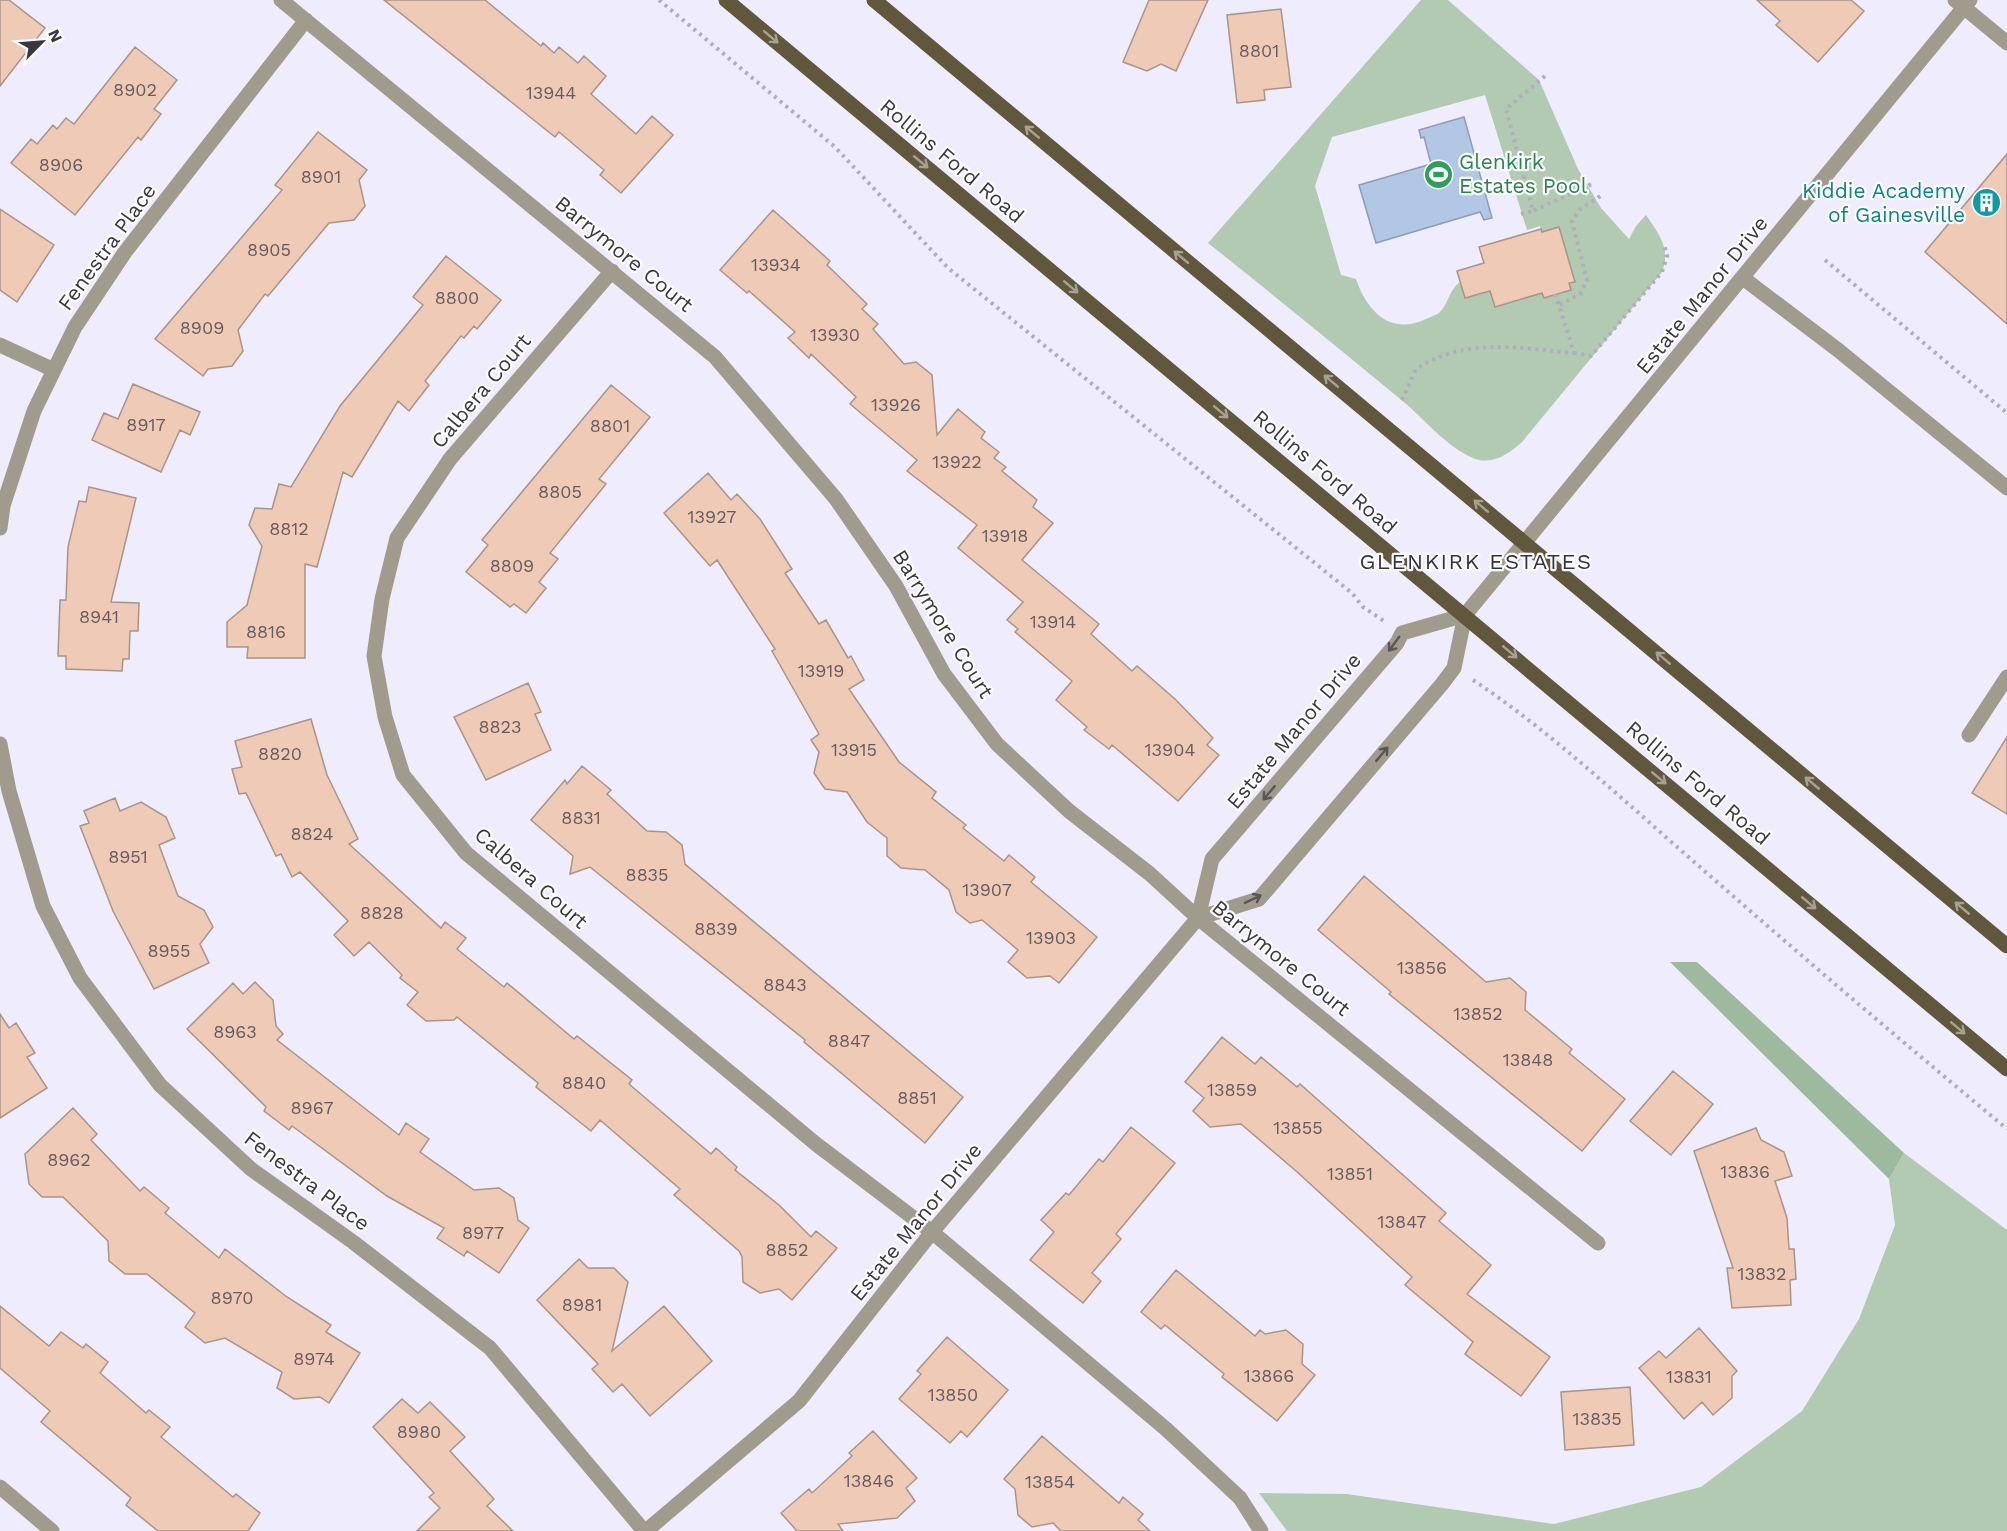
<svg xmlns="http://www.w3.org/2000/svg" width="2007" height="1531" font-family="'Work Sans',sans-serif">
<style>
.green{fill:#b1cab1;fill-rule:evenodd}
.forest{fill:#9eba9e}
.water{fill:#b2c7e5;stroke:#8e9cb4;stroke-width:1.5}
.building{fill:#eecab7;stroke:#aa9488;stroke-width:1.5}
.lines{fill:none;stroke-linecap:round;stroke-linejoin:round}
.path{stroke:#b0aebd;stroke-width:4;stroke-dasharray:3 4.5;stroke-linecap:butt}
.minor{stroke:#a09b8c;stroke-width:15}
.major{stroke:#61573d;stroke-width:15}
.oneway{stroke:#a7a193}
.oneway2{stroke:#585658}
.labels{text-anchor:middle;stroke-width:4.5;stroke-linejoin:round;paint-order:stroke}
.number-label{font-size:18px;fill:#665c5e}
.street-label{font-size:21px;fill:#393841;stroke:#fcfcfc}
.leisure-label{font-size:21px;fill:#27864d;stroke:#fcfcfc;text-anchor:start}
.culture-label{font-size:21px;fill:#0d838f;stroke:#fcfcfc;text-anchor:end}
.neighbourhood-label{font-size:22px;letter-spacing:1.5px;fill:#343142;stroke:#fcfcfc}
</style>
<rect width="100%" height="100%" fill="#efecfe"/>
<path class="green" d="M1421,0h27l91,80 39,89 23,39 28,31 7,-13 10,-11c13,19 25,34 16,57l-140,170c-13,12 -31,24 -49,16 -28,-12 -50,-41 -74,-60 -63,-52 -127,-104 -191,-155zM1485,95l42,135 13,-4 2,6 17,-5 16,54 -6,2 2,7 -27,8 -3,-10 -15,10 -31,9 -5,-16 -25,7 -5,-16c-12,9 -11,22 -21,31 -3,2 -9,4 -13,6 -36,17 -59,-8 -70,-40l-15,-4 -26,-89 17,-49z
M1904,1153l103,77v301h-720l-28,-38 88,1 207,30 147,-37 101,-76 57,-92 36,-94 -6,-46z"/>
<path class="forest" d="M1670,962h27l207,191 -15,26z"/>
<path class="water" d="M1464,117l28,101 -8,2 -4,-8 -104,31 -17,-58 72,-21 -7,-27 -3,1 -2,-8z"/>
<path class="building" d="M0,0h9l36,28 -45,58z
M384,0h101l56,46 2,-3 11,10 5,-6 19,16 6,-7 22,20 -15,18 45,40 16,-18 21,19 -52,58 -21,-18 4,-5 -45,-38 -4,5z
M1149,0h59l-32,71 -15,-7 -14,7 -24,-9z
M1757,0h94l13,11 -46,51 -42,-37 4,-4z
M1281,9l10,78 -27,3 1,10 -28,3 -10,-88z
M135,47l42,33 -23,29 7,5 -20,26 -3,-3 -63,78 -64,-52 20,-24 6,5 16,-19 4,4 9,-11 8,6z
M318,132l49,38 -8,10 6,26 -11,14 -25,3 -61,73 -3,-2 -27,36 5,21 -11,15 -24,3 -5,7 -48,-37 127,-149 -7,-5z
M2007,154v170l-82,-72z
M0,209l54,36 -37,57 -17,-12z
M773,210l57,51 -3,4 40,39 -5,5 16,15 -5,5 31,35 12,-2 16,13 5,60 21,-26 27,23 -4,6 18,14 -5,6 12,9 -4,4 35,29 -4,7 20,16 -31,37 77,64 -8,10 41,37 5,-5 38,33 38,39 -6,7 12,10 -41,46 -66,-56 -3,4 -25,-19 3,-3 -31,-27 16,-19 -57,-49 3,-3 -11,-9 16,-18 -65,-54 19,-23 -70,-54 10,-11 -67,-56 6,-7 -45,-43 -2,4 -21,-20 7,-6 -46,-41 -2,2 -27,-23z
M1559,227l16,55 -6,1 2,7 -27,8 -2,-5 -47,14 -5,-16 -25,7 -8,-27 27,-8 -5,-16 62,-18 1,3z
M446,256l55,44 -24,29 -3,-3 -10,12 -3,-2 -36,45 4,4 -20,26 -11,-10 -46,76 -9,-5 -26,95 -12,-3v94h-58l1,-11h-21v-25l20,-17 15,-59 -13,-21 6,-17 17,1 7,-25 12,3 49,-81 83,-101 -10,-8z
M133,384l67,28 -10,23 -10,-5 -19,42 -69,-32 12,-27 14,6z
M611,385l39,32 -51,62 7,5 -56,69 8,6 -19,23 7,6 -20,25 -12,-9 -4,3 -44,-35 22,-27 -6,-5z
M708,473l23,27 6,-6 23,25 32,50 -7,4 34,51 7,-4 22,38 3,-2 13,24 -15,9 50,73 37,30 -4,6 34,27 -3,3 41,33 5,-6 26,22 -4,5 66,55 -38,46 -9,-7 -23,2 -19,-16 10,-12 -36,-30 -12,3 -14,-11 -7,-22 -24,-20 -24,-2 -14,-12v-18l-20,-16 -20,-30 -22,-3 -11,-16 5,-21 -8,-12 8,-6 -47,-83 3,-2 -58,-89 -7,6 -46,-53z
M89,487l47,11 -25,104 28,1 -1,28h-8l-1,28h-6l-1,12 -56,-2v-13h-8l2,-56h6l2,-53 11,-46 7,1z
M528,683l13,29 -6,2 16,36 -65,30 -32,-63z
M311,719l16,56 31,64 -9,5 92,84 4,-6 21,16 -9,11 47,38 3,-4 67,56 3,-3 55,44 -3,4 82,70 5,-6 21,19 -2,3 44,35 32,32 5,-6 21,17 -45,52 -13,-11 -19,4 -17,-11 -1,-25 -3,-6 -65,-56 6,-6 -80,-69 -9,11 -55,-44 2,-4 -81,-66 -3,3 -28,1 -19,-16 11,-13 -18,-14 2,-3 -33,-33 -15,14 -20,-21 14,-14 -48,-49 -8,5 -11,-23 -5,2 -30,-63 -7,1 -7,-25 10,-2 -7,-26z
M2007,737v77l-35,-21z
M582,766l29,24 -4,4 40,37 19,1 16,13 3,19 278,233 -38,46 -121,-101 1,-2 -215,-173 -20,7 3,-18 -42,-36 34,-40 2,4z
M115,798l5,13 21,-9 25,15 9,21 -16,7 19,51 26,14 9,17 -13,17 9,19 -55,26 -41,-78 -33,-85 9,-3 -5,-12z
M1364,876l122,106 24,-4 16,14 -1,18 47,39 -3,4 56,46 -43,52 -193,-157 2,-2 -73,-62z
M255,982l18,18 3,26 7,8 -6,6 122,95 7,-12 23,16 -9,13 54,38 25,-2 15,10 4,22 11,8 -30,45 -32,-22 -3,5 -27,-18 7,-10 -57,-32 -95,-70 -3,4 -25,-19 2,-4 -79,-78 46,-46 10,11z
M0,1014l9,14 7,-5 19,30 -8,4 20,31 -47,30z
M1222,1037l33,27 6,-7 36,30 3,-3 146,129 -7,8 52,44 -24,29 83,63 -29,39 -56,-42 8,-12 -68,-57 7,-8 -116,-106 -55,-47 -31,3 -17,-16 11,-13 -19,-16z
M1673,1071l40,33 -42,51 -41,-34z
M73,1108l24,26 -6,6 49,51 4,-4 25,21 -4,5 54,45 6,-9 62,48 44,28 -5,7 34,21 -31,50 -9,-6 -26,2 -17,-11 5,-16 -57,-34 -20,5 -20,-16 10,-14 -48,-39h-22l-16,-13 -1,-20 -45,-44h-21l-13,-13 -4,-30z
M1131,1127l44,36 -59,71 5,5 -29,34 9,8 -18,22 -53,-43 24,-28 -13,-12 25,-27 3,2 30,-36 4,3z
M1756,1128l5,12 23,12 8,24 -17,5 12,37 2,31h5l2,30 -6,1 1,25 -59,3 -5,-40h6l-39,-117z
M579,1259l9,9h26l14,14 -16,69 52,-45 48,55 -62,55 -28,-32 -9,8 -21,-23 6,-5 -61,-64z
M1176,1270l79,66 5,-6 5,4 21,-4 17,14 -1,20 13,11 -38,46 -55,-44 2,-3 -59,-49 -4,4 -20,-17z
M0,1306l49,40 12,-14 22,16 3,-4 22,18 -8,11 46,40 3,-3 21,17 -9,10 72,60 3,-3 24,19 -12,18h-90l-32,-26 5,-7 -90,-76 9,-11 -50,-43z
M1699,1328l38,43 -5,5v22l-19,17 -11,-13 -18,17 -45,-51 20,-17 7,7z
M947,1337l61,53 -41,47 -6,-6 -11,12 -51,-44 22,-25 -4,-3z
M1630,1387l4,58 -69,5 -4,-58z
M402,1399l16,14 12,-11 35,35 -15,14 44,48 -7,7 26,25h-96l23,-23 -11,-11 5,-4 -61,-66z
M873,1431l44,47 -11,10 9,13 -18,17 -59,6 5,7h-46l-16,-18 28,-24 3,4 40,-37 -3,-3z
M1042,1436l77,67 4,-6 20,17 -5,6 12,11h-89l-8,-8 -21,4 -14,-12 -3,-26 -11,-10z"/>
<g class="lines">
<path class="path" d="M659,0l176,147 113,121 404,325 11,14 21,14
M1545,76l-39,33 27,102 61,-28
M1521,214l12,-3
M1825,260l182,153
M1555,294l4,11
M1574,353l17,3 71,-84 5,-16 -3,-12
M1402,400l14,-31c49,-32 104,-21 158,-16l-15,-48 21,-11 7,-13 -15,-60 7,-11 23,-15
M1473,680c81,54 153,123 227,187 101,89 204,176 307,262"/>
<path class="minor" d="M281,0l434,357 121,142 60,87 48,88 53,70 72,67 81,63 48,44 400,325
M1955,0l52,43
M612,271l-162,188 -53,79 -15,61 -8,57 11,61 18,58 63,78 350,291 116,88 234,197 74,69 21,33
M1743,278l95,72 169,138
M0,345l54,25
M0,528l3,-22 31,-95 41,-84 50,-75 181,-232
M1969,735l38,-58
M0,744l9,47 34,115 37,72 80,107 91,84 102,73 137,106 154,183
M1198,918l61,-19 183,-215 12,-16 11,-53 505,-615
M0,1487l52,44
M646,1531l153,-130 133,-169 266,-314 14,-59 185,-216 5,-10 63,-18"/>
<path class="major" d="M726,0l1281,1069
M874,0l1133,946"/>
</g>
<defs><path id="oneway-shaft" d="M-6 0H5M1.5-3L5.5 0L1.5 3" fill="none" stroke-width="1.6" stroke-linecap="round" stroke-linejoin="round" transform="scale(1.5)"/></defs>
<g class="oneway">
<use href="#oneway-shaft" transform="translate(771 37) rotate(40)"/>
<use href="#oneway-shaft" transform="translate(1032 132) rotate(-140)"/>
<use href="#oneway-shaft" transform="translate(921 162) rotate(40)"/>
<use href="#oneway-shaft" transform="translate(1181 257) rotate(-140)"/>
<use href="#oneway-shaft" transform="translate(1071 287) rotate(40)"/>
<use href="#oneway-shaft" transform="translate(1331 381) rotate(-140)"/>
<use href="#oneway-shaft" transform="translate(1221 412) rotate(40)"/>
<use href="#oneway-shaft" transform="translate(1481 506) rotate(-140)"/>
<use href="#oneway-shaft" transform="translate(1510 652) rotate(40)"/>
<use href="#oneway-shaft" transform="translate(1663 658) rotate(-140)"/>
<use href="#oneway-shaft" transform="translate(1659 778) rotate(40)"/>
<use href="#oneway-shaft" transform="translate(1812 783) rotate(-140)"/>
<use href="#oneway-shaft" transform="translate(1809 903) rotate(40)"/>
<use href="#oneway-shaft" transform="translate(1962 908) rotate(-140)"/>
<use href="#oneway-shaft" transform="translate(1958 1028) rotate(40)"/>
</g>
<g class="oneway2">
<use href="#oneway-shaft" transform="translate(1394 644) rotate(126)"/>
<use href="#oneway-shaft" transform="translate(1382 754) rotate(-50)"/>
<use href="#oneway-shaft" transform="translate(1269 793) rotate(130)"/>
<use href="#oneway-shaft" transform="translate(1253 899) rotate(-25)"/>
</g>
<defs>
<symbol id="stadium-disc" viewBox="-11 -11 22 22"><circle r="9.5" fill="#2e9e5b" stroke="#fcfcfc"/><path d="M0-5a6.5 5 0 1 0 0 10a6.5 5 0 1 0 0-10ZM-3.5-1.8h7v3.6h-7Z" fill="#fff"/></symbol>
<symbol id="building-disc" viewBox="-11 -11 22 22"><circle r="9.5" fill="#0f9aa8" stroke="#fcfcfc"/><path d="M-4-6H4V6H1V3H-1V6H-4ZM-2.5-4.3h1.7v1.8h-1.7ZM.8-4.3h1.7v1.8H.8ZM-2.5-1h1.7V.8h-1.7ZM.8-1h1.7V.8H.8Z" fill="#fff"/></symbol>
</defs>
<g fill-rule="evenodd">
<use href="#stadium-disc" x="1422" y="158" width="33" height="33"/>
<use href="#building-disc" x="1970" y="186" width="33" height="33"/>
</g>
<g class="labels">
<g class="number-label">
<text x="1259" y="57">8801</text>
<text x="135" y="96">8902</text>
<text x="551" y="99">13944</text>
<text x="61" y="171">8906</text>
<text x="321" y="183">8901</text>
<text x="269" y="256">8905</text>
<text x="776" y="271">13934</text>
<text x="457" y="304">8800</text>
<text x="202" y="334">8909</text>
<text x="835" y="341">13930</text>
<text x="896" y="411">13926</text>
<text x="146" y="431">8917</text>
<text x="610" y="432">8801</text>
<text x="957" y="468">13922</text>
<text x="560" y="498">8805</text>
<text x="712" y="523">13927</text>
<text x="289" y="535">8812</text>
<text x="1005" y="542">13918</text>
<text x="512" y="572">8809</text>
<text x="99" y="623">8941</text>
<text x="1053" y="628">13914</text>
<text x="266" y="638">8816</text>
<text x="821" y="677">13919</text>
<text x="500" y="733">8823</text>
<text x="854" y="756">13915</text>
<text x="1170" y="756">13904</text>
<text x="280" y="760">8820</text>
<text x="581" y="824">8831</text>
<text x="312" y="840">8824</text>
<text x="128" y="863">8951</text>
<text x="647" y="881">8835</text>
<text x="987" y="896">13907</text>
<text x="382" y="919">8828</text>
<text x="716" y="935">8839</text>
<text x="1051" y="944">13903</text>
<text x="169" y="957">8955</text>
<text x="1422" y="974">13856</text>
<text x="785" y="991">8843</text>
<text x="1478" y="1020">13852</text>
<text x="235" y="1038">8963</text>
<text x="849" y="1047">8847</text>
<text x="1528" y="1066">13848</text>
<text x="584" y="1089">8840</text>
<text x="1232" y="1096">13859</text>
<text x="917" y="1104">8851</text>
<text x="312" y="1114">8967</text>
<text x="1298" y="1134">13855</text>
<text x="69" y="1166">8962</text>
<text x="1745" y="1178">13836</text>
<text x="1350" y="1180">13851</text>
<text x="1402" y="1228">13847</text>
<text x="483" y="1239">8977</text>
<text x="787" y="1256">8852</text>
<text x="1762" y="1280">13832</text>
<text x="232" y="1304">8970</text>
<text x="582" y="1311">8981</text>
<text x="314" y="1365">8974</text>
<text x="1269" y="1382">13866</text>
<text x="1689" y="1383">13831</text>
<text x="953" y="1401">13850</text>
<text x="1597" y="1425">13835</text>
<text x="419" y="1438">8980</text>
<text x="869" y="1487">13846</text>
<text x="1050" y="1488">13854</text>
</g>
<g class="street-label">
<text transform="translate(952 161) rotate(40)" y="7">Rollins Ford Road</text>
<text transform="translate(107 247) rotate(-54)" y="7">Fenestra Place</text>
<text transform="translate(624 254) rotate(39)" y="7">Barrymore Court</text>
<text transform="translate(1702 295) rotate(-51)" y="7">Estate Manor Drive</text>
<text transform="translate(481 391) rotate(-50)" y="7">Calbera Court</text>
<text transform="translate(1325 472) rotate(40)" y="7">Rollins Ford Road</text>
<text transform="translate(943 624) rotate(58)" y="7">Barrymore Court</text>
<text transform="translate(1294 731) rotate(-50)" y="7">Estate Manor Drive</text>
<text transform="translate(1698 783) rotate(40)" y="7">Rollins Ford Road</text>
<text transform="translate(531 878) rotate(41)" y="7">Calbera Court</text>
<text transform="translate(1281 958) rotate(39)" y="7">Barrymore Court</text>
<text transform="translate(307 1181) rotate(37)" y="7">Fenestra Place</text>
<text transform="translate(916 1222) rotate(-51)" y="7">Estate Manor Drive</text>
</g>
<g class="leisure-label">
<text x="1459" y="169">Glenkirk<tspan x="1459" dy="24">Estates Pool</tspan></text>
</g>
<g class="culture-label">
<text x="1965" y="198">Kiddie Academy<tspan x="1965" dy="24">of Gainesville</tspan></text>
</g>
<g class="neighbourhood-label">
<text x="1476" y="569">GLENKIRK ESTATES</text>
</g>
</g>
<g transform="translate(42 42) rotate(65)" stroke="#fcfcfc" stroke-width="4.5" paint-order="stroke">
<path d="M0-4.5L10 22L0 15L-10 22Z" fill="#393841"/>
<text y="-9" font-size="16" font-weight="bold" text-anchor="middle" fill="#393841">N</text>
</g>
</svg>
